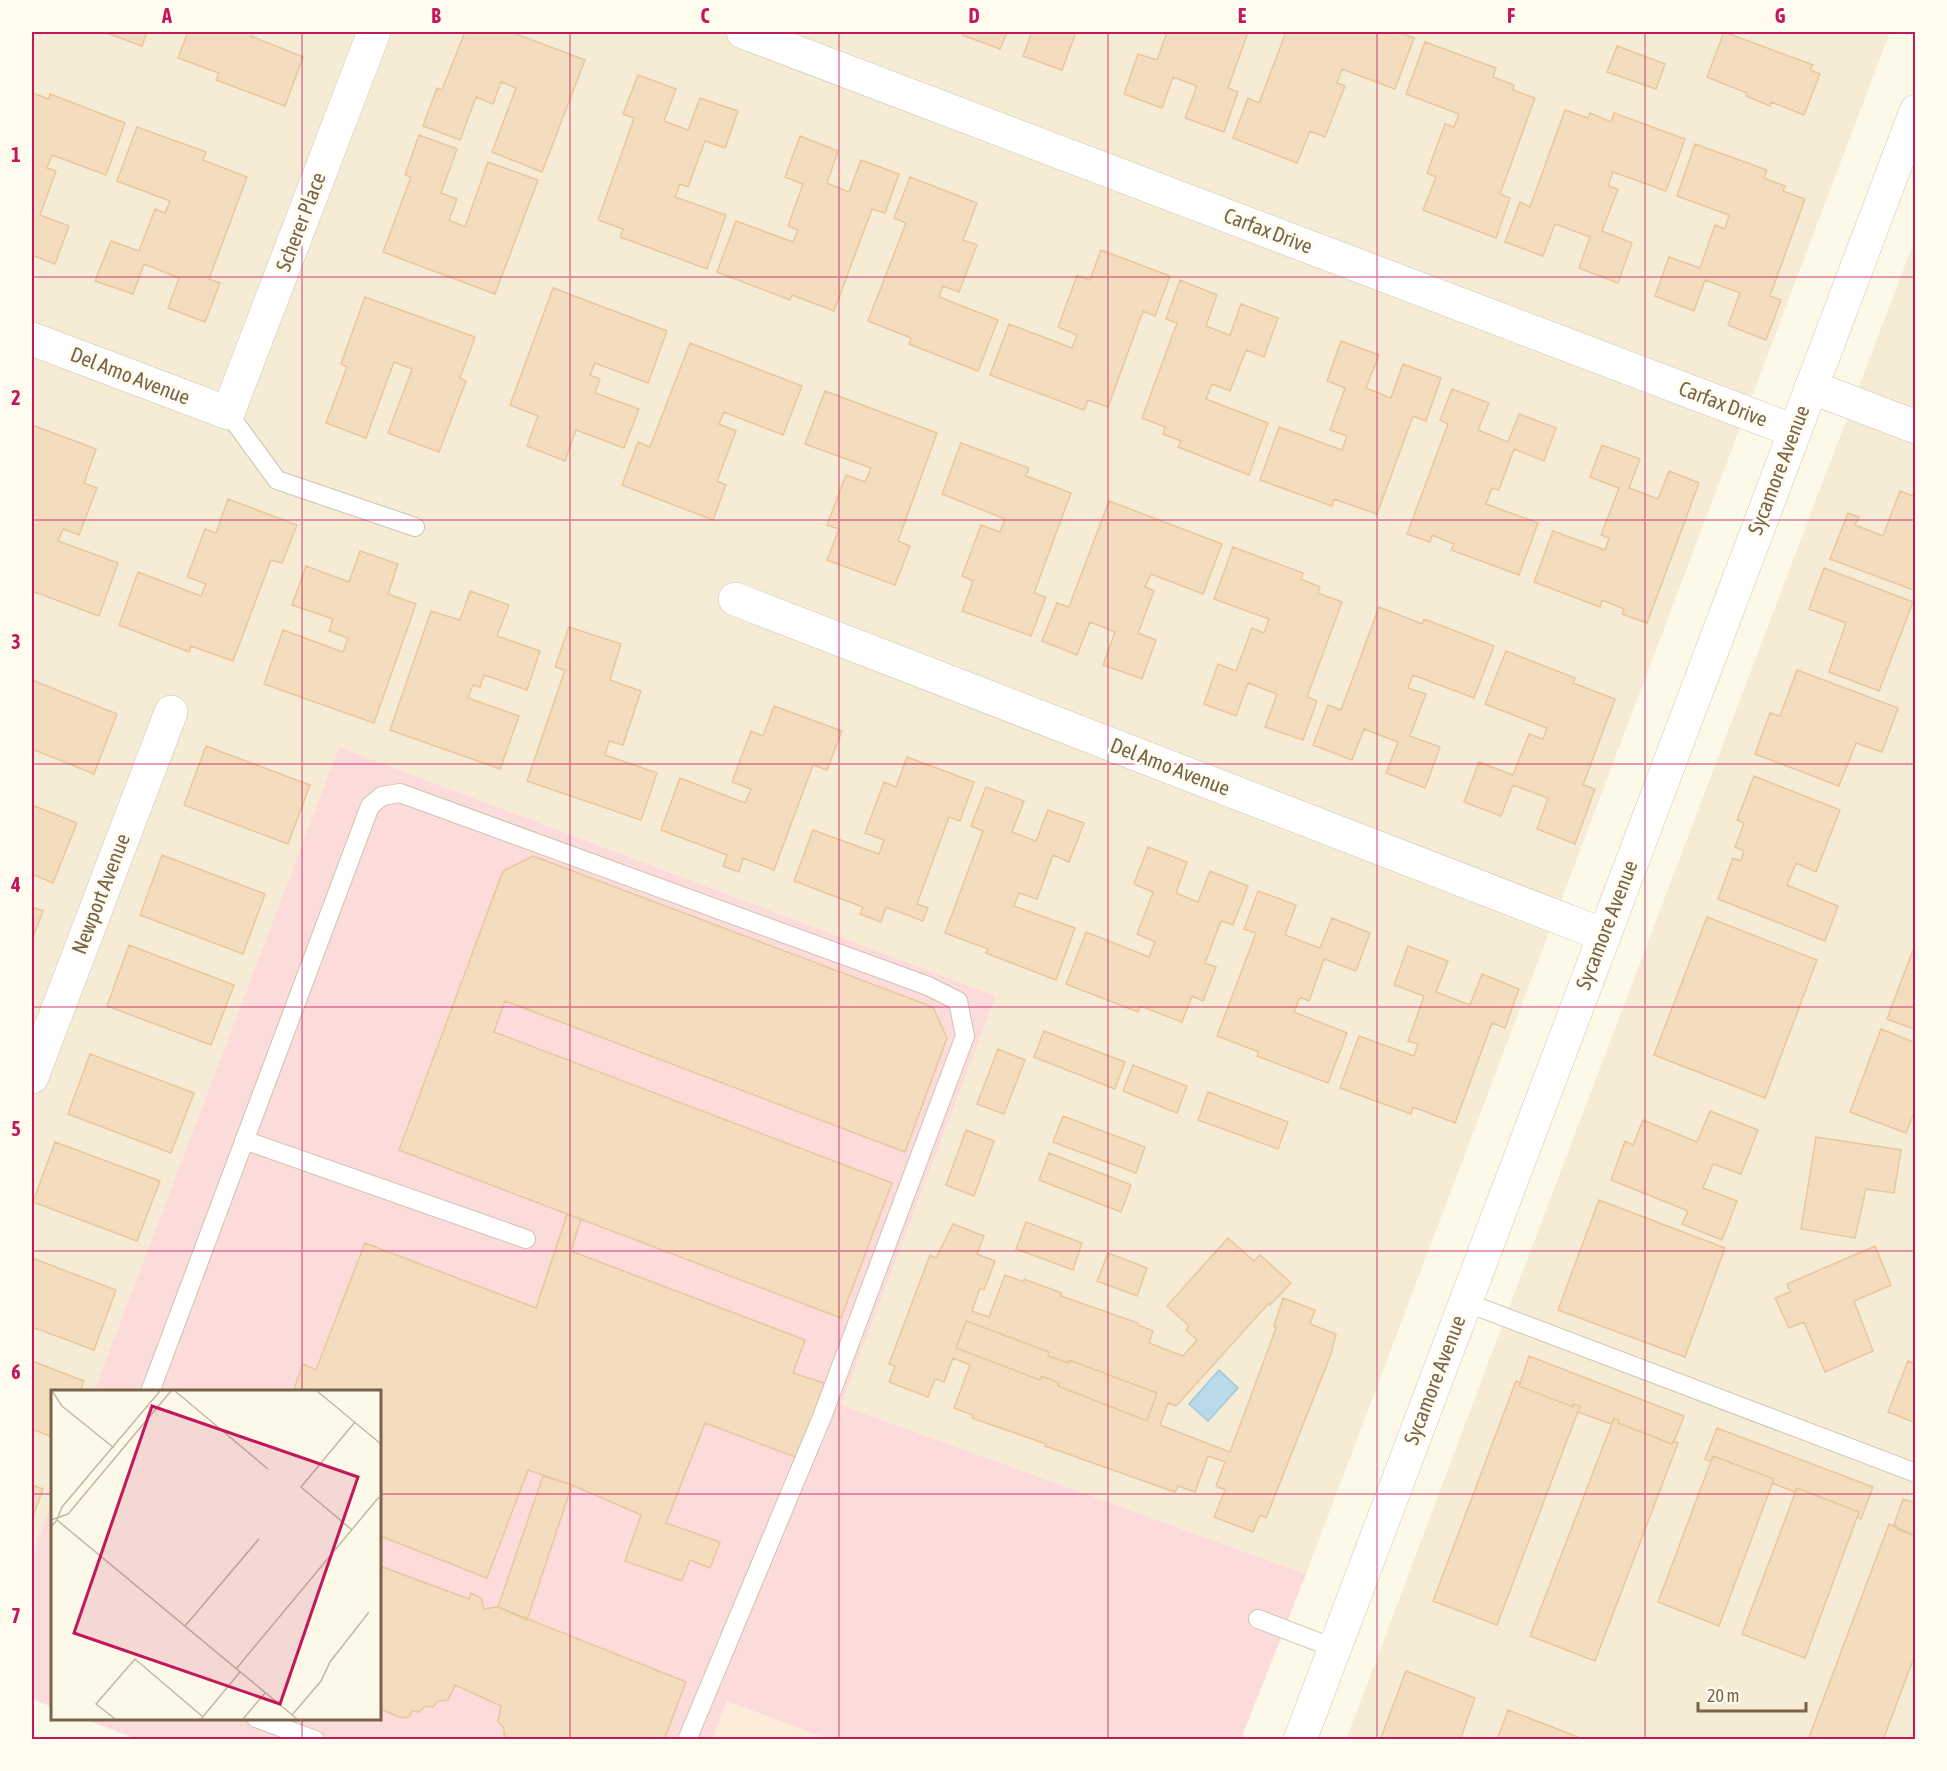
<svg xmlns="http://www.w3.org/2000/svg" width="1947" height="1771" font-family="'Asap Condensed',sans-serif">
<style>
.residential{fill:#f6ecd5}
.commercial{fill:#feecdb}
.medical{fill:#fcdcda}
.water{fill:#badae9;stroke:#a0c7db;stroke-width:1.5}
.building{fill:#f4ddbe;stroke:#e8c79d;stroke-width:1.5;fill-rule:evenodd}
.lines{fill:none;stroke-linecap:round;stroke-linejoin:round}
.lane-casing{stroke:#d0c2ac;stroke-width:20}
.street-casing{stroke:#d0c2ac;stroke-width:34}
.secondary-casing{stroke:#d3c4aa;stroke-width:34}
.lane{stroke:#fff;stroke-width:18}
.street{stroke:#fff;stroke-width:33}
.secondary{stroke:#fff;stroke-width:33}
.grid{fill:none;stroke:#c2185b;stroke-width:1.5;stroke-opacity:0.55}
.labels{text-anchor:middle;stroke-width:6;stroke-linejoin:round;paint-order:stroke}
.street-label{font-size:21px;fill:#79634a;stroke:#fffcef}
.inset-road{fill:none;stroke:#c4b8a4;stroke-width:1.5}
.view{fill:#c2185b;fill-opacity:0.15;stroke:#c2185b;stroke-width:3}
.inset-edge{fill:none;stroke:#79634a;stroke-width:3}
.neatline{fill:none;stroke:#c2185b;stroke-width:2}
.grid-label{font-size:20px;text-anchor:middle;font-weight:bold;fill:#c2185b}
</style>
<rect width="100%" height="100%" fill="#fdf9e8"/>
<path class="residential" d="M32,32h1858l-584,1542 -465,-169 155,-409 -657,-249 -245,644 -42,1v108l-20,55z
M1915,239v1500l-569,1 167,-443z"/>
<path class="commercial" d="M727,1701l101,38 -116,1z"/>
<path class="medical" d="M339,747l657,249 -155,409 465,169 -65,165h-413l-101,-38 -15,39h-573l-55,-21 296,-1v-326l-286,-1z
M52,1500v207l-20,-8v-144z"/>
<path class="water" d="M1219,1370l19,18 -30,33 -19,-17z"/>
<path class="building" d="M104,32h43l-5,14z
M188,32h65l-2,4 52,21 -18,49 -69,-26 3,-7 -41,-15z
M465,32h46l74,28 -43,112 -50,-20 24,-64 -15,-6 -8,22 -17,-7 -16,43 -37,-14 14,-38 5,2z
M963,32h44l-7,17 -38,-14z
M1032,32h44l-14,38 -39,-14z
M1167,32h81l-20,56 10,4 -14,40 -39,-14 12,-32 -24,-9 -11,31 -38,-14 14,-40 19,6z
M1286,32h112l16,6 -19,51 -53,-20 -5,14 8,3 -20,51 -15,-6 -13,32 -64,-25 15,-40 11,5z
M1724,32l89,33 -3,5 10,4 -16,41 -33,-13 -1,4 -24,-10 1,-3 -40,-16z
M1425,42l71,26 -3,9 21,8 -1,5 22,8 -35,96 10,4 -14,40 -73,-28 13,-33 -9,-4 18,-49 9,3 5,-13 -53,-20z
M1617,46l48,18 -9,25 -49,-17z
M638,75l38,14 -12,32 24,9 12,-32 38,13 -13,37 -20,-7 -17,46 -8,-3 -5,13 51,18 -19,54 -87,-32 3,-8 -25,-9 36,-102 -11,-4z
M32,93l17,6 1,-5 75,29 -19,52 -54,-20 -5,13 9,3 -16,44 29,11 -14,38 -23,-9z
M1565,110l23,8 2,-5 21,9 3,-9 71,26 -19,52 -53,-19 -5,14 10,3 -16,42 30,12 -14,40 -39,-15 11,-31 -35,-13 -12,32 -38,-14 15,-40 10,5z
M137,127l69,25 -3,8 44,17 -38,102 11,4 -15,39 -37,-14 11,-30 -35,-14 -11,30 -38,-13 16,-40 28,10 16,-42 10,4 5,-12 -53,-20z
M419,135l38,14 -16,44 16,6 -8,21 16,7 23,-65 50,18 -43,114 -112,-42 28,-75 -6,-2z
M800,136l38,15 -11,32 22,9 12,-32 38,14 -14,39 -13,-4 -38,102 -42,-16 -2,5 -73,-28 19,-51 57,21 5,-12 -10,-4 15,-42 -18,-7z
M1695,144l72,26 -3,8 21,8 -2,5 22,8 -35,97 11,4 -15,40 -38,-15 12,-32 -35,-13 -11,31 -39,-15 14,-39 31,11 15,-43 10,4 4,-14 -52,-19z
M910,177l67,26 -14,37 14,5 -18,47 -16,-6 -4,11 59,23 -20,51 -69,-27 2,-6 -43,-17 38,-98 -12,-5z
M1101,250l69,26 -15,40 -12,-5 -35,96 -20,-7 -4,10 -94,-35 19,-51 63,24 5,-13 -19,-8 19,-51 13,4z
M1180,280l37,15 -11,31 24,9 11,-31 37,14 -14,39 -18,-7 -16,41 -18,-7 -6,15 62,24 -19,52 -71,-28 3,-6 -18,-7 2,-7 -23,-9 35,-95 -11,-4z
M553,288l114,43 -19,52 -53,-20 -5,12 10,4 -5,14 44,16 -15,39 -48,-18 -11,31 -38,-15 11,-30 -28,-11z
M365,297l110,40 -15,41 6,3 -27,71 -51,-19 24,-64 -18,-7 -28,76 -40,-15 21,-56 -6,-3z
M1341,341l38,14 -13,33 25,10 12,-34 38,14 -15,43 -13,-5 -36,98 -43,-15 -2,7 -72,-26 19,-53 63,23 5,-14 -17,-6 15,-42 -18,-7z
M690,343l112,43 -19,49 -59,-23 -5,12 17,7 -19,50 9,4 -13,35 -91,-35 16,-43 12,5z
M1452,389l37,14 -11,27 30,12 11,-28 37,14 -12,33 -30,-12 -15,41 -7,-2 -6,16 52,19 -19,52 -68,-25 3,-6 -22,-9 -2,7 -23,-8 41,-110 -8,-4z
M825,391l112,42 -39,108 12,5 -15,39 -68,-25 12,-31 -12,-4 19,-50 19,7 6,-14 -66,-24z
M32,425l64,24 -12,34 13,5 -18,47 -16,-6 -5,12 60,22 -19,53 -67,-25z
M961,443l68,25 -3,8 45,17 -37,100 12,4 -15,39 -69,-25 11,-30 -11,-5 19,-51 19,7 5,-13 -63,-25z
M1602,445l38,14 -11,29 29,11 11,-28 30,12 -52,140 -25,-9 2,-5 -22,-9 -2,7 -66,-25 19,-51 52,19 4,-12 -8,-3 18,-47 -29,-11z
M1900,491l16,6v94l-86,-32 18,-46 11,4 -4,8 28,11z
M228,499l69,26 -15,38 -11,-3 -38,101 -42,-15 -2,6 -70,-27 19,-53 63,24 5,-12 -19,-7 18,-48 11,4z
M1109,501l113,43 -19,50 -52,-20 -6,13 9,4 -16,42 18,7 -14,39 -39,-14 12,-33 -25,-10 -13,33 -35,-14 15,-38 12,4z
M1233,547l70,26 -2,6 19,8 -2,6 24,9 -35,95 10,4 -14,39 -38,-13 12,-33 -29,-11 -12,33 -32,-12 14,-40 18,7 16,-43 12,5 5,-14 -55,-20z
M360,551l38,13 -10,30 28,10 -42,119 -110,-39 19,-54 60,22 5,-14 -19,-7 4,-12 -41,-14 14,-39 43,16z
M1824,568l89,34 -34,89 -50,-19 17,-49 -37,-14z
M470,591l39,14 -12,31 43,15 -13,39 -43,-15 -4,12 -7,-2 -5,13 51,18 -19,53 -110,-39 41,-119 29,9z
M1379,607l43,17 2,-5 70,27 -20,52 -61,-23 -5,13 18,6 -16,42 30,11 -15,41 -39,-15 12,-31 -34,-13 -12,31 -39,-15 15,-40 13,5z
M569,627l52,17 -11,36 31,11 -18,54 -14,-4 -4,14 52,18 -16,47 -114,-39 38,-111 -10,-3z
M1506,651l69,27 -2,5 42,16 -32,86 12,4 -20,55 -38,-15 11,-31 -35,-13 -12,31 -37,-14 15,-40 34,13 16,-41 14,5 4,-11 -62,-24z
M1797,670l101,38 -16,44 -26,-9 -17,43 -84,-32 15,-41 10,3z
M32,680l85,34 -23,60 -62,-25z
M774,706l68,25 -15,39 -14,-5 -39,105 -31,-12 -4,14 -16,-6 4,-11 -66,-25 19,-52 65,25 6,-14 -19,-7 19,-51 12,5z
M206,746l104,39 -22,59 -104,-39z
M907,757l67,25 -14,39 -11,-4 -32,87 11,4 -5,13 -37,-14 -5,15 -21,-8 3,-7 -69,-26 19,-51 66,24 5,-14 -19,-7 19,-51 12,5z
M1754,776l86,34 -24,62 -20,-9 -9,22 51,21 -13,35 -107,-42 15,-41 8,3 3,-10 -9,-4 9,-24 -7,-3z
M986,787l38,14 -12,31 24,9 12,-31 36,13 -15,39 -16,-7 -16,44 -18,-6 -5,13 61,22 -19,52 -70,-27 2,-4 -43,-16 38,-102 -12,-5z
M32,805l45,18 -24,60 -21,-9z
M1148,847l39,15 -11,31 22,9 12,-31 38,15 -15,39 -12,-4 -16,42 11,4 -13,34 -11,-5 -10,26 -42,-16 -2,6 -72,-28 20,-52 63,25 6,-15 -18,-8 16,-42 -19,-8z
M162,855l103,39 -22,60 -103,-39z
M533,856l400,151 14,31 -42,114 -400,-151 -11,31 398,151 -51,135 -442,-168 104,-279z
M1258,891l38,14 -11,30 35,13 12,-30 38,15 -14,38 -32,-12 -15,42 -9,-4 -6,15 53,21 -19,50 -71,-27 2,-4 -42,-16 39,-103 -12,-4z
M32,907l11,4 -11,29z
M1707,917l110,43 -52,138 -111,-43z
M1916,942v88l-29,-11z
M129,945l105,40 -23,60 -104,-39z
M1408,946l40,15 -12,31 34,13 12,-31 37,15 -14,39 -13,-5 -37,100 -42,-16 -2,7 -71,-26 19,-52 55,20 4,-12 -10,-3 16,-45 -30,-11z
M1881,1029l35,14v65l-10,25 -56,-21z
M1044,1031l81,31 -10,27 -81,-32z
M998,1049l27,11 -21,54 -27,-10z
M90,1054l104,39 -23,60 -103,-39z
M1133,1065l54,21 -10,27 -54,-22z
M1208,1092l80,30 -10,27 -80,-29z
M1710,1111l48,19 -17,44 -28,-10 -10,24 34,13 -15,39 -40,-16 6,-13 -77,-31 14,-39 8,4 10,-25 54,22z
M1063,1116l82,31 -9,26 -83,-31z
M966,1130l28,11 -20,55 -28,-11z
M1816,1137l85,13 -7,43 -28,-4 -11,49 -54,-9z
M55,1142l105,39 -23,60 -104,-39z
M1049,1153l82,32 -10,27 -82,-32z
M1599,1200l126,48 -40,109 -127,-47z
M567,1214l14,5 -10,32 234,89 -12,33 37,12 -32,73 -93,-35 -39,100 54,19 -10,26 -20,-8 -8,21 -57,-20 16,-46 -69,-30 -44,-15 -41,108 -107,-42v-144h-87l10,-28 13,6 49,-127 171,65z
M1026,1222l56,21 -9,27 -57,-21z
M953,1224l31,12 -7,18 18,7 -11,29 -4,-2 -8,23 17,6 16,-42 19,7v-3l38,14 -1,3 77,27v2l15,6 -4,12 34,13 14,-16 -11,-10 3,-4 -22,-20 61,-68 26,23 6,-6 31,28 -21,22 -1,-2 -93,103 -8,-3 -8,22 70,27 46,-124 -2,-2 9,-28 32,12 -5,14 26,10 -5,20 -65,164 -6,-3 -7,17 -39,-15 11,-27 -9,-4 9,-24 -17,-6 -13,36 -17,-6 -3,6 -130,-46 1,-2 -74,-26 1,-3 -19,-7 16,-43 -17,-7 -9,24 -9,-3 -7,18 -39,-15 6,-16 -6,-2 41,-109 6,3zM966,1321l83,31 -1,4 20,7 1,-3 88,33 -10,28 -89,-35 1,-3 -18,-7 -1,4 -84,-32z
M1875,1246l16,39 -37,16 19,50 -48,21 -21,-50 -15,6 -14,-30 15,-6 -3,-8z
M1108,1253l39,15 -10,28 -40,-15z
M32,1258l84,32 -22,60 -62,-23z
M966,1321l83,31 -1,4 20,7 1,-3 88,33 -10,28 -89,-35 1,-3 -18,-7 -1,4 -84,-32z
M1529,1356l155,60 -10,26 -2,2 -54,-21 1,-3 -5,-2 -3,6 -33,-12 2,-6 -7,-2v3l-54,-21z
M32,1361l52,20 -4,11h-28v45l-20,-8z
M1908,1361l8,3v59l-28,-11z
M1516,1381l5,2 -2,3 54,21v-3l7,2 -83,219 -64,-24z
M1614,1418l5,2 -1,3 54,21 1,-3 5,2 -83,218 -65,-25z
M1717,1428l156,59 -12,32 -3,-2 1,-5 -62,-24 -2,4 -23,-9 2,-4 -61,-23 -2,6 -6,-3z
M1713,1456l61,23 -55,147 -61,-24z
M543,1476l29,9 -45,135 -29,-13z
M32,1485l11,4 -11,30z
M1797,1488l62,24 -54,146 -63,-24z
M1903,1499l13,4v33l-20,-7 1,-2 -3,-2z
M1889,1524l27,12v116l-33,88h-75z
M380,1566l89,33 2,-6 10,5 3,11 14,-2 188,75 -22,58h-152l-8,-5v-7l-6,-6 3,-16 -46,-21 -7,15 -10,1 -5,6 -8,-1 -6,6 -7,-1 -3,6 -7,1 -22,-9z
M1406,1671l69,27 -15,42h-80z
M1508,1710l70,27 -1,3h-80z"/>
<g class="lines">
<defs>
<path id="lane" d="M228,413l49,67 138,47
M244,1140l282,99
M1465,1302l451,171
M150,1392l220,-586 12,-10 18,-3 528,193 30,15 7,35 -143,381 -135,323
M1258,1619l76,29
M256,1718l59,22"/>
<path id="street" d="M743,32l1051,399
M32,339l196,74 146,-381
M1811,387l105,40
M735,599l869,336
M32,1077l139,-365"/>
<path id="secondary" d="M1300,1740l616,-1629"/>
</defs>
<use href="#lane" class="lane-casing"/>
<use href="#street" class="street-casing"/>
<use href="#secondary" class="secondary-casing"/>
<use href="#lane" class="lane"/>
<use href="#street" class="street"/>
<use href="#secondary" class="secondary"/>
</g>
<path class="grid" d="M302,32v1360M570,32v1708M839,32v1708M1108,32v1708M1377,32v1708M1645,32v1708M32,277h1884M32,520h1884M32,764h1884M32,1007h1884M32,1251h1884M32,1494h20M380,1494h1536M302,1718v22"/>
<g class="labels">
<g class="street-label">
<text transform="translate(301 222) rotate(-69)" y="7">Scherer Place</text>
<text transform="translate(1268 231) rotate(21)" y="7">Carfax Drive</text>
<text transform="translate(130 376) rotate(21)" y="7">Del Amo Avenue</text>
<text transform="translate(1723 404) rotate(21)" y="7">Carfax Drive</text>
<text transform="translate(1779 470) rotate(-69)" y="7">Sycamore Avenue</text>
<text transform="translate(1170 767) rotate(21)" y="7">Del Amo Avenue</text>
<text transform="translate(101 894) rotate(-69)" y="7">Newport Avenue</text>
<text transform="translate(1607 925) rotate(-69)" y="7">Sycamore Avenue</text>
<text transform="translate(1435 1380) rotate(-69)" y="7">Sycamore Avenue</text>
</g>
</g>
<g transform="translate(51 1390)">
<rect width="330" height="330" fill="#fdf9e8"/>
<path class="inset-road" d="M1,1l10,15 52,42M124,1l93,78M266,1l64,53M0,130l17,-6 103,-123M6,130l5,-13 98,-116M0,137l6,-7 240,199M301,140l-51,-43 54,-65M134,236l74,-87M185,279l143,-172M241,325l29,-34 9,-19 39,-50M64,329l-19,-15 39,-45 68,58M150,329l39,-47M192,329l22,-26"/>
<path class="view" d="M101,16l206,71 -78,227 -206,-71z"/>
<rect width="330" height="330" class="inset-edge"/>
</g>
<rect width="1947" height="1771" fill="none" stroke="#fffcef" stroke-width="66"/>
<path d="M1698 1702v9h108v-9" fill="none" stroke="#79634a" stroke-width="3"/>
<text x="1707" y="1702" font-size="18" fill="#79634a" stroke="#fffcef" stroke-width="4.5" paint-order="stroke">20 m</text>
<rect x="33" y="33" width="1881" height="1705" class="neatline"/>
<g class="grid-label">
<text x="167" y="23">A</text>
<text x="436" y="23">B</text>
<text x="705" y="23">C</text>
<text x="974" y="23">D</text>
<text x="1242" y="23">E</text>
<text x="1511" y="23">F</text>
<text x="1780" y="23">G</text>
<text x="16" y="162">1</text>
<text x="16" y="405">2</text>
<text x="16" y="649">3</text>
<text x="16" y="892">4</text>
<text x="16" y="1136">5</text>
<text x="16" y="1379">6</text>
<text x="16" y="1623">7</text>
</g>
</svg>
